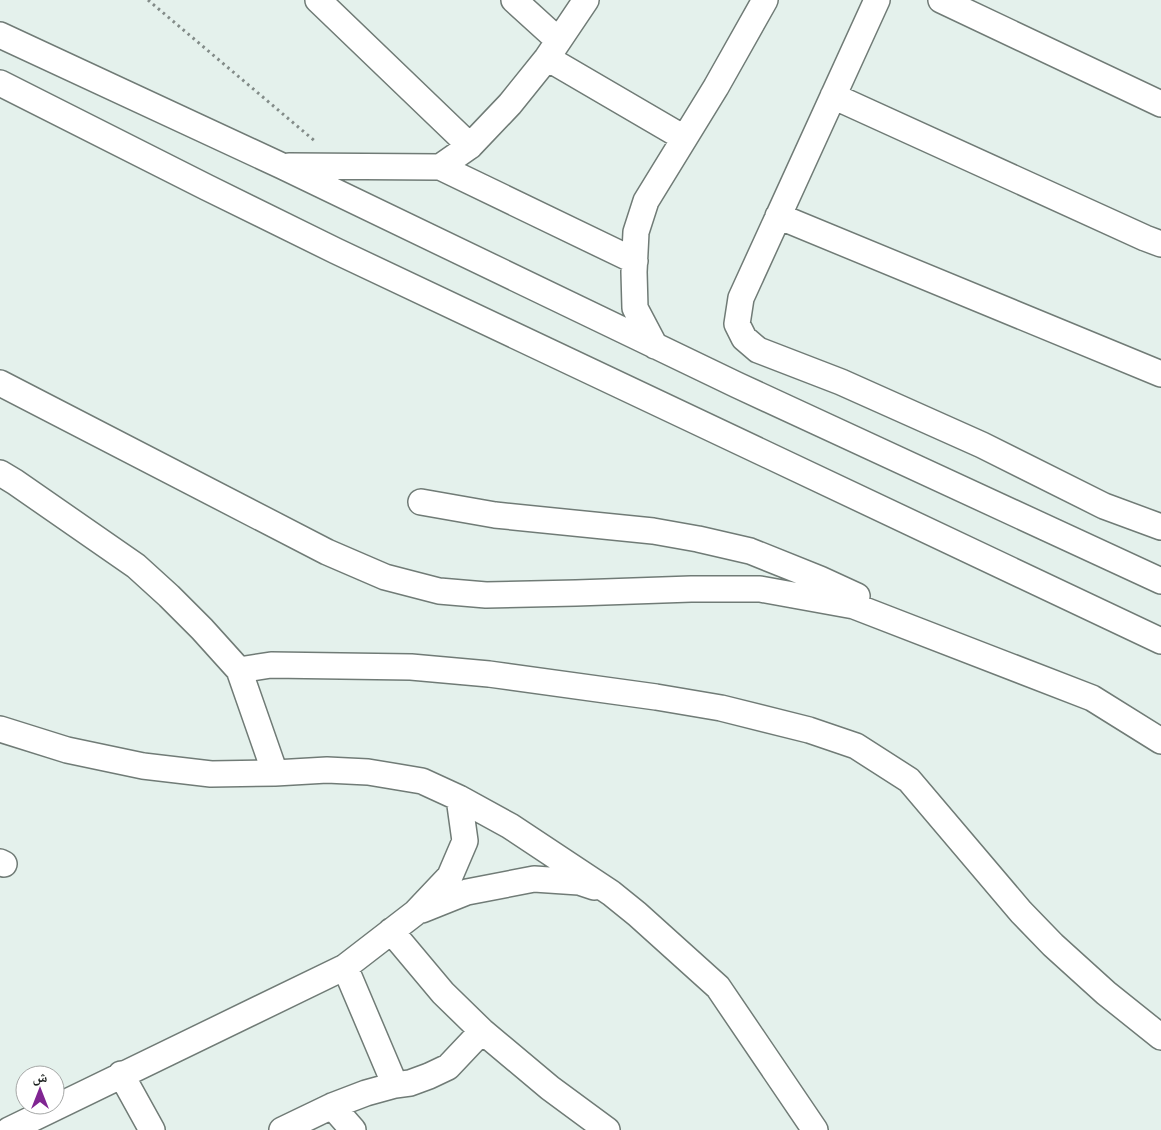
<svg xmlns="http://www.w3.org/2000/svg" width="1161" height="1130" font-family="'Space Grotesk','Noto Naskh Arabic',sans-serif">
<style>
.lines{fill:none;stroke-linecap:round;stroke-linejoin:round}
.minor-casing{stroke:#707b76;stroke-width:28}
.path{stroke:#828b88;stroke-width:3;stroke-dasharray:2.5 4;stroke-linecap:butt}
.minor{stroke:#fff;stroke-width:25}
</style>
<rect width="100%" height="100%" fill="#e4f1ec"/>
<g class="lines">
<defs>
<path id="minor" d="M318,0l152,146
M514,0l44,40
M877,0l-136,298 -4,26 7,14 14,12 83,32 141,63 122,61 57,21
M941,0l220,104
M0,35l282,131 455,219 424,196
M547,58l137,80
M0,83l206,104 130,64 825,390
M833,96l312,142 16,6
M289,166l151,1 30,-21 40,-42 37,-46 39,-58
M440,167l195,94
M778,216l383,158
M655,346l-20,-38 -1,-36 2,-40 10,-31 70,-114 49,-87
M0,383l327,169 58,25 54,14 47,4 90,-2 115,-4h69l94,17 238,92 69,43
M0,473l15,9 121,84 33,30 33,33 37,41 36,103
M421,502l74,13 158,16 45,8 52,12 70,28 37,17
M239,670l32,-5 140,2 78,7 167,23 65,11 88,22 47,16 53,34 112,132 32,33 53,48 55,44
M0,729l67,21 76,16 68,8 64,-1 52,-3 41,2 54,9 37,17 51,28 101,67 26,21 81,73 97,143
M0,862l4,2
M422,910l45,-18 67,-13 45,3 15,5
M391,931l52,62 39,38 68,57 57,42
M345,967l50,118
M121,1074l31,56
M332,1106l21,24
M9,1130l336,-163 70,-54 35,-37 15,-35 -6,-43
M282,1130l50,-24 34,-13 29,-8 15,-2 19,-7 19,-9 34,-36"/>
</defs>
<use href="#minor" class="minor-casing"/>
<path class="path" d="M148,0l168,142"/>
<use href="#minor" class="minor"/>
</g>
<g transform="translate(40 1090)"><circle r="24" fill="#ffffff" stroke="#a6a8a7"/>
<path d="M0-4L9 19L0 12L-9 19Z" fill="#802592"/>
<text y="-8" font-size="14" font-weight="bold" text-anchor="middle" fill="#202523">ش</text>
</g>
</svg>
